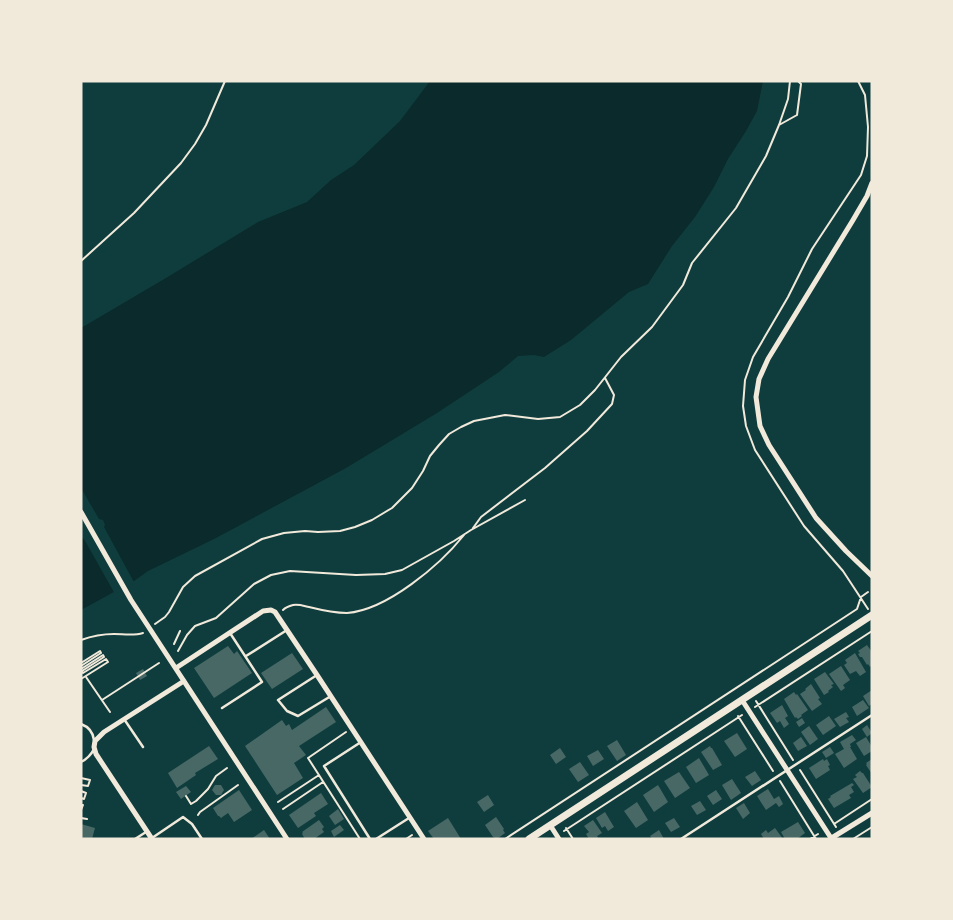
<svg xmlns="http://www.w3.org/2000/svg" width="953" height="920" font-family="Jost,sans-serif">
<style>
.water{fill:#0a2a2b}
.pier{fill:#0f3d3e}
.building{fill:#486865}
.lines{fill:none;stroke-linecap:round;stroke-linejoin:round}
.path{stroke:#f1e9da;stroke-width:2}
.service{stroke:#f1e9da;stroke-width:2.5}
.minor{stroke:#f1e9da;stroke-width:5}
.secondary{stroke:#f1e9da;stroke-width:7}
</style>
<rect width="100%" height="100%" fill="#0f3d3e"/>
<path class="water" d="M430,81h333l-6,30 -11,20 -18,28 -14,28 -19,30 -23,29 -24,38 -19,8 -58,48 -27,17 -10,-2 -16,1 -19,16 -62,41 -91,55 -132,71 -66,32 -14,10 -53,29v-282l85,-50 92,-56 49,-20 24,-22 23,-15 46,-44z"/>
<path class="pier" d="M81,488l18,31 4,1 2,5 -1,2 31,57 -20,10 -31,-55 -3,-1z"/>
<path class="building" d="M867,645l5,7v13l-2,2 -2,-3 -1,1 -5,-8h-2l-2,-3 2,-1 -2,-2z
M228,646l6,8 3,-3 15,22 -38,25 -20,-30z
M292,653l11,16 -31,20 -11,-16z
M855,653l11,19 -6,4 -4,-5 -6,3 -6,-9 3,-2 -2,-3z
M841,666l9,14 -7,5 2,3 -4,3 -12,-17z
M143,669l4,7 -7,4 -4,-7z
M825,672l9,12 -3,1 2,2 -5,4 1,1 -5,3 -10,-16z
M811,684l9,14 -2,1 4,5 -10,7 -12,-17 6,-4 -1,-1z
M872,690v14l-3,2 -6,-10z
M794,692l2,3 1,-1 11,16 -7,5 1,1 -4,3 -2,-2 -1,1 -11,-19z
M863,700l6,8 -12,8 -5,-9z
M782,705l6,11 -3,2 4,6 -5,4 -4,-7 -3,2 -7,-10z
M326,707l10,15 -37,24 7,9 -12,8 9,15 -26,17 -32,-49 37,-26 4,6 3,-2 3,6z
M846,712l3,5 -3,1 3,4 -9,5 -6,-8z
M829,716l7,10 -13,9 -7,-10z
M802,718l3,5 -6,4 -3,-5z
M867,725l5,8 -5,4 -5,-8z
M809,726l9,13 -8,6 -9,-13z
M737,733l10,16 -12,8 -11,-16z
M852,735l4,5 -6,4 1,3h-1l7,12 -13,9 -9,-14 9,-5 -4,-7z
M801,737l6,9 -9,5 -5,-8z
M866,737l6,10v4l-8,5 -8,-13z
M617,740l9,15 -9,6 -10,-15z
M209,746l9,13 -23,14 1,2 -19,13 -9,-15z
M710,746l1,2h1l10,17 -9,5 -12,-18z
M830,747l4,6 -8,5 -4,-6z
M560,748l6,9 -10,7 -6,-9z
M598,750l6,9 -11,7 -6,-10z
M699,758l10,17 -13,8 -10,-16z
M823,759l1,2 3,-2 3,6 -2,1 2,4 -14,9 -7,-11z
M872,759v15l-6,-9 1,-1 -1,-1z
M580,762l9,13 -11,7 -9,-13z
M755,771l6,9 -9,6 -7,-9z
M860,771l2,2h1l9,14 -9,6 -10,-14 4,-2 -2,-2z
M679,772l11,16 -15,10 -11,-17z
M732,779l9,14 -10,7 -9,-15z
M852,783l2,2 -3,2 3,5 -5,3 2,3 -17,10 -6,-9 3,-2 -1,-1z
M215,785h6l3,5 -3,5h-5l-4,-5z
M658,785l10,17 -14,10 -11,-17z
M186,786l5,6 -10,7 -5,-7z
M768,789l6,10 5,-3 4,8 -4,3 -3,-4 -10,7 -9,-14z
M239,790l13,20 -18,12 -6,-9 -7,5 -2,-2h-1l-5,-8z
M716,790l6,9 -9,6 -6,-9z
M321,793l7,11 -14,9 2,3 -18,12 -9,-13z
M488,795l6,10 -10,7 -7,-10z
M700,801l6,9 -9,5 -6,-9z
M637,802l11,18 -12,8 -12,-17z
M744,803l6,10 -7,6 -7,-11z
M338,809l6,10 -9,6 -6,-9z
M605,812l9,15 -6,4 -3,-5 -3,2 -6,-10z
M496,817l8,12 -1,1 2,3 -8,6 -4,-2 -8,-12z
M448,818l13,21h-27l-6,-8z
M674,818l6,9 -9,5 -6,-9z
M319,820l5,7 -2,2 2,3 -10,7h-9l-3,-5 1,-1 -1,-1z
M593,820l9,13 -5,3 2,3h-10l-3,-5 3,-2 -5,-6z
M798,822l7,11 -8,6h-12l-4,-7z
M81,824l14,4 -3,11h-11z
M340,825l4,5 -10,7 -3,-6z
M775,828l8,11h-19l-3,-5 5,-4 2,3z
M264,830l6,9h-19z
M659,830l5,9h-12l-2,-3z"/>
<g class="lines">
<path class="path" d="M858,81l7,14 3,32 -1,29 -6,19 -49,74 -24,48 -35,60 -8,23 -2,26 3,20 9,24 49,76 39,45 25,38
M779,125l18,-10 4,-31 -3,-3
M81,261l53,-48 47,-50 14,-19 11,-19 19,-44
M473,528l8,-11 64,-49 42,-37 25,-27 2,-9 -9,-17
M283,610c3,-3 6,-4 10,-5 6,-1 11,1 16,2 12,3 26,6 38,6 40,-3 93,-48 117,-78
M155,624l10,-7 4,-5 14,-25 12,-11 67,-37 22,-6 21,-2 13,1 22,-1 15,-4 17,-7 20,-12 20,-20 11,-17 7,-15 9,-11 10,-11 12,-7 13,-6 31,-6 33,4 22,-2 20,-12 15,-15 26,-33 31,-30 31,-42 9,-22 44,-55 30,-52 13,-31 9,-26 2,-18
M81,640c11,-4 21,-6 33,-6 9,0 20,2 29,-1
M174,644l6,-13
M178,651l9,-16 8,-9 21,-8 38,-34 17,-9 19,-4 66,4 29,-1 17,-4 52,-29 17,-11 54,-30
M81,663l19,-12 1,2 -20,13
M81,669l22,-14 1,2 -22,14 1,2 23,-14 2,3
M86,677l24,35
M81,679l27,-17
M102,700l57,-37
M756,701l37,59
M755,707l117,-76
M738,716l35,55
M346,732l-38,26 52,81
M800,770l36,57
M81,778l9,2 -2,6 -7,-1
M780,781l36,58
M81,791l5,2 -2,6 -3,-1
M186,796l5,8 5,-3 12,-12 8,-13 11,-8
M278,802l41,-27
M81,805h2l-2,5
M283,809l40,-27
M198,815l2,-3 38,-27
M81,818l6,1
M834,824l38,-25
M566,828l7,11
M564,831l178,-116
M406,839l6,-4
M505,839l352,-230 4,-12 7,-5
M810,839l8,-5
M853,839l19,-12"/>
<path class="service" d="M246,656l41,-26
M317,675l-39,25 9,11 11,5 33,-20
M222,708l40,-26 -32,-49
M124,719l19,28
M81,724c8,3 12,8 13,16
M361,742l-37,24 46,73
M81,762c6,-3 10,-7 13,-13
M152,838l31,-21 9,7 10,15
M135,839l11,-7
M376,839l33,-21
M681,839l191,-124"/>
<path class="minor" d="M872,183l-5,13 -14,24 -85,139 -9,20 -3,18 4,29 9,19 47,73 30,33 26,25
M81,512l50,88 156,239
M176,668l87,-57 8,-1 4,2 42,63 107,164
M742,700l89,138
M550,825l9,14
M152,839l-56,-85 -2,-7 1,-6 9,-9 80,-51
M830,839l42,-26"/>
<path class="secondary" d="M529,839l343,-224"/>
</g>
<rect width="953" height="920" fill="none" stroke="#f1e9da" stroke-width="165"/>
</svg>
